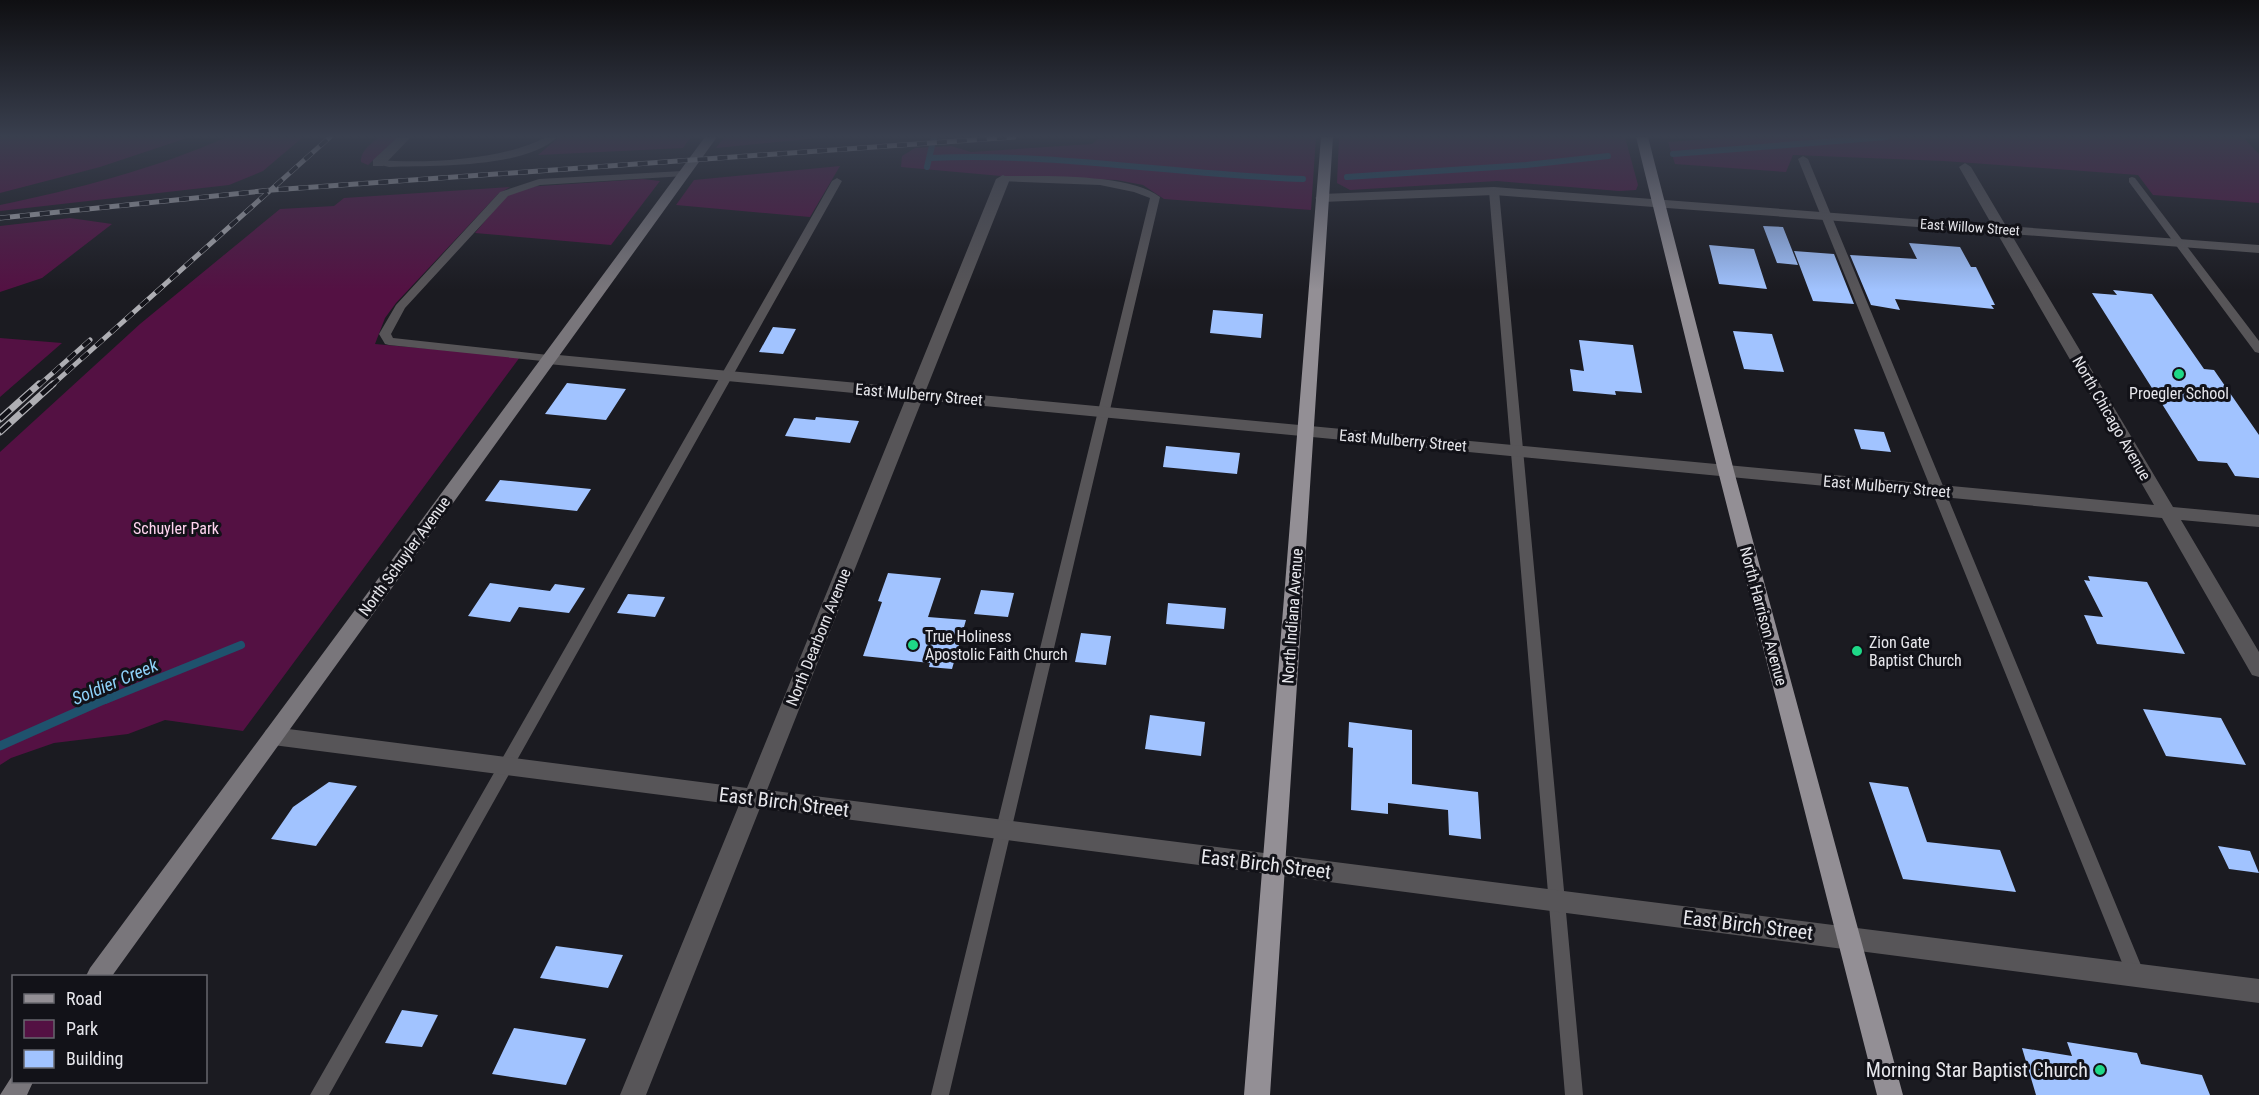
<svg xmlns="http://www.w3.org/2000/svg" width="2259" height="1095" font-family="'Roboto Condensed',sans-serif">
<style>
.green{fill:#541143}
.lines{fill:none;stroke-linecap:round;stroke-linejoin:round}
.stream-far2{stroke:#1f526d;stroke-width:6}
.stream-far1{stroke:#1f526d;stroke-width:8}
.stream{stroke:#1f526d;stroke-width:9}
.building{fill:#a1c3ff}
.lane{fill:#575558;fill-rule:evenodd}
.street{fill:#575558;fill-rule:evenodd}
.secondary{fill:#79767b;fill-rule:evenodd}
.primary{fill:#938f95;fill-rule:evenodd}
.rail-far1-casing{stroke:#aeaeb3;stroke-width:5}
.rail-casing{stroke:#aeaeb3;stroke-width:7}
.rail-far1{stroke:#121218;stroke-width:4;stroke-dasharray:10;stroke-linecap:butt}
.rail{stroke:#121218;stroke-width:4.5;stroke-dasharray:14;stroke-linecap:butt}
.poi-dot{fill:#1ed887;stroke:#121218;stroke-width:2}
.labels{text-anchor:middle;stroke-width:6;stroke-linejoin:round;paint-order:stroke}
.far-street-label{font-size:14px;fill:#e7e7ec;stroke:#121218}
.poi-label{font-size:16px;fill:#e7e7ec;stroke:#121218;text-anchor:start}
.street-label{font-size:16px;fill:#e7e7ec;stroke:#121218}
.park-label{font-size:16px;fill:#ffd4ef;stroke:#121218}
.water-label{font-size:18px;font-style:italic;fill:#8fd2fa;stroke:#121218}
.near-street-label{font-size:20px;fill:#e7e7ec;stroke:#121218}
.near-poi-label{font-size:20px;fill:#e7e7ec;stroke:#121218;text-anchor:end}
</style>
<rect width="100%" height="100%" fill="#1b1b21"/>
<path class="green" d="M0,137h190l-90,30 -100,26z
M227,137h76l-40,34 -34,14 -229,26v-6c77,-16 154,-36 227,-68z
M379,137h19l-30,28 -7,-3c-1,-11 10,-18 18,-25z
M559,137h132l-8,11 -145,7z
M724,137h103l-111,11z
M1131,137h185l-5,73 -147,-11 -21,-14 -26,-5 -116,-4 -100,-9 1,-11 13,-8 36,-2 20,6 121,-8 6,-5z
M1339,137h286l13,48 -2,5 -17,1 -122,-10 -147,9 -13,-7z
M1739,137h504l16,17v49l-106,-8 -15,-20 -194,-14 -151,-6 -7,17 -111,-8 -7,-22z
M840,166l-30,51 -134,-12 18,-25z
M643,179l17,2 -49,64 -136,-12 30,-36 21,-10z
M510,187l-12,7 -102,109 -11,15 -10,26 145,13 -277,374 -78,-11 -37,14 -74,9 -43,15 -11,7v-313l140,-128 140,-115 54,-3 10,-8z
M70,218l42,6 -70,54 -42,14v-66z
M0,338l62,5 -62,54z"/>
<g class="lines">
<path class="stream-far2" d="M1673,154l213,-17
M930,158c125,-6 248,17 373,21
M927,167l7,-30
M1347,177l179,-12 82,-9"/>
<path class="stream-far1" d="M105,700l136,-55"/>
<path class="stream" d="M0,746l108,-48"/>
</g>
<path class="building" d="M1763,226l20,1 15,38 -21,-2z
M1909,243l51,4 11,20h5l19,38h-4l3,4 -99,-10 5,11 -29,-5 -21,-50 67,4z
M1709,245l45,4 13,40 -48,-5z
M1794,251l40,3 20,50 -41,-3z
M2113,290l39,4 52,75 10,1 45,65v43l-24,-2 -8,-13 -29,-2 -106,-168 25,2z
M1213,310l50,4 -2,24 -51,-5z
M773,327l23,2 -13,25 -24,-2z
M1733,331l39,3 12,38 -40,-3z
M1579,340l54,5 9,48 -27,-2 1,4 -43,-4 -3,-22 14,2z
M567,383l59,6 -20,31 -61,-6z
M816,417l43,4 -9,22 -65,-7 9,-18 21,2z
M1854,429l30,3 7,20 -30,-3z
M1166,446l74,7 -3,21 -74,-7z
M500,480l91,9 -14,22 -92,-10z
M888,573l53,5 -13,39 38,3 -14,49 -23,-2 1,-4 -67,-7 19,-54 -4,-1z
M2088,576l59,6 38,72 -88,-10 -13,-29 19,2 -19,-37 6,1z
M490,583l60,8 5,-7 30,4 -16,25 -50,-6 -9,15 -42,-6z
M981,590l33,3 -6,24 -34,-3z
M628,594l37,3 -10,20 -38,-4z
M1168,603l58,5 -2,21 -58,-5z
M1081,633l30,3 -5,29 -31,-3z
M2143,709l78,9 25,47 -80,-9z
M1150,715l55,7 -4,34 -56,-7z
M1349,722l63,8v54l66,8 3,47 -32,-4 -1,-25 -60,-7v11l-37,-4 2,-62 -5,-1z
M329,782l28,4 -41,60 -45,-7 22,-32z
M1869,782l39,5 19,55 73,8 16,42 -113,-13z
M2218,846l32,5 9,22 -30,-4z
M556,946l67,9 -15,33 -68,-10z
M402,1010l36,5 -16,32 -37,-4z
M514,1028l72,11 -20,46 -74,-11z
M2067,1042l70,11 4,11 61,11 8,20h-174l-14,-47 50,8z"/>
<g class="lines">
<path class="lane" d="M546,137h12c-35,32 -124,28 -169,30l-16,-4 5,-3c48,4 126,0 168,-23z
M1803,156l5,3 337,816 -3,6 -6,3 -6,-3 -3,-6 -329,-816z
M682,171l3,1v4l-145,9 -32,11 -103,112 -14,26 2,4 155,17 4,1 2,3 -2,3 -163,-17 -4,-1 -6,-10 17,-29 104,-113 39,-13z
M1003,176c38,0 128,-3 157,21l-211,898h-18l219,-897 -16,-6 -34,-7 -100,-4 -2,-2z
M2132,177l3,1 124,163v12l-4,-1 -126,-170v-4z
M837,178l5,3 -513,914h-19l522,-914z
M1494,188l5,3 84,904h-18l-76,-904z"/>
<path class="street" d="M398,137h13l-28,29h-10v-6z
M1965,163l6,4 35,59 253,19v8l-248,-19 162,273 86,8v12l-78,-7 78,132v25l-7,-2 -90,-157 -1240,-118 -155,390 1492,189v24l-1499,-195 -114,287h-26l119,-290 -466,-60 -7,-3 -3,-6 3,-6 7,-3 474,61 159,-390 -358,-34 -8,-5 8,-5 363,34 85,-209 7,-4 7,4 -84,211 1228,115 -157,-272 -503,-38 -172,7 -7,-4 7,-4 172,-7 498,38 -33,-58z"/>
<path class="secondary" d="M705,137h12l-605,839h-26l4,-8z
M14,1073v9h19l-6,13h-27z"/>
<path class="primary" d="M1321,137h12l-63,958h-26z
M1636,137h12l86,334 169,624h-26l-159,-624z"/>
<defs>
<path id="rail-far1" d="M0,218l272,-28 742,-53
M38,386l52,-46
M51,386l279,-249"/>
<path id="rail" d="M0,419l39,-35
M0,432l53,-48"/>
</defs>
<use href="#rail-far1" class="rail-far1-casing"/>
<use href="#rail" class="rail-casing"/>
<use href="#rail-far1" class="rail-far1"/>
<use href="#rail" class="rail"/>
</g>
<linearGradient id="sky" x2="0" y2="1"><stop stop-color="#0f0f12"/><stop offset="0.47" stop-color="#393f4e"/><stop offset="1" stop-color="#393f4e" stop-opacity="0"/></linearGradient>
<rect width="2259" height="290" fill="url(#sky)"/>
<g class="poi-dot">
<circle cx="2179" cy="374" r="6"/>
<circle cx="913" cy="645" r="6"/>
<circle cx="1857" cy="651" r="6"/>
<circle cx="2100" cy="1070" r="6"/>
</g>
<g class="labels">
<g class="far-street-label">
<text transform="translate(1970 227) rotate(4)" y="5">East Willow Street</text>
</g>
<g class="poi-label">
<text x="2179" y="399" text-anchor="middle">Proegler School</text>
<text x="925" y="642">True Holiness<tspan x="925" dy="18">Apostolic Faith Church</tspan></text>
<text x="1869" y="648">Zion Gate<tspan x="1869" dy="18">Baptist Church</tspan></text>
</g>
<g class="street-label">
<text transform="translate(919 394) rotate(5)" y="6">East Mulberry Street</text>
<text transform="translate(2112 418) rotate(60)" y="6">North Chicago Avenue</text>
<text transform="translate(1403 440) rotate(5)" y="6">East Mulberry Street</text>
<text transform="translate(1887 486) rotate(5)" y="6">East Mulberry Street</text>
<text transform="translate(404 556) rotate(-54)" y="6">North Schuyler Avenue</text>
<text transform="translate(1292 616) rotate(-86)" y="6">North Indiana Avenue</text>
<text transform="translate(1764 616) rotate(75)" y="6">North Harrison Avenue</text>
<text transform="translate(818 637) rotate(-68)" y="6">North Dearborn Avenue</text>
</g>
<g class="park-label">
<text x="176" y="534">Schuyler Park</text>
</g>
<g class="water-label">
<text transform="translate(115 682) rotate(-23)" y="6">Soldier Creek</text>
</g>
<g class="near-street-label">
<text transform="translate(784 802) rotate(7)" y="7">East Birch Street</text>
<text transform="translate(1266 864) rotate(7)" y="7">East Birch Street</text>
<text transform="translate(1748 925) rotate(7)" y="7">East Birch Street</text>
</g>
<g class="near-poi-label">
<text x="2088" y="1077">Morning Star Baptist Church</text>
</g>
</g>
<rect x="12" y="975" width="195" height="108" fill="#121218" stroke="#67676d" stroke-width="1.5"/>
<rect x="24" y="994" width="30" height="9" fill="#938f95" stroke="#67676d" stroke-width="1.5"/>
<text x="66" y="1005" font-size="18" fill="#e7e7ec">Road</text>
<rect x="24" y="1020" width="30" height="18" fill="#541143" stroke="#67676d" stroke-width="1.5"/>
<text x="66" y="1035" font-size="18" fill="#e7e7ec">Park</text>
<rect x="24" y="1050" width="30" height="18" fill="#a1c3ff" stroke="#67676d" stroke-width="1.5"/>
<text x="66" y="1065" font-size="18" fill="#e7e7ec">Building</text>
</svg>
